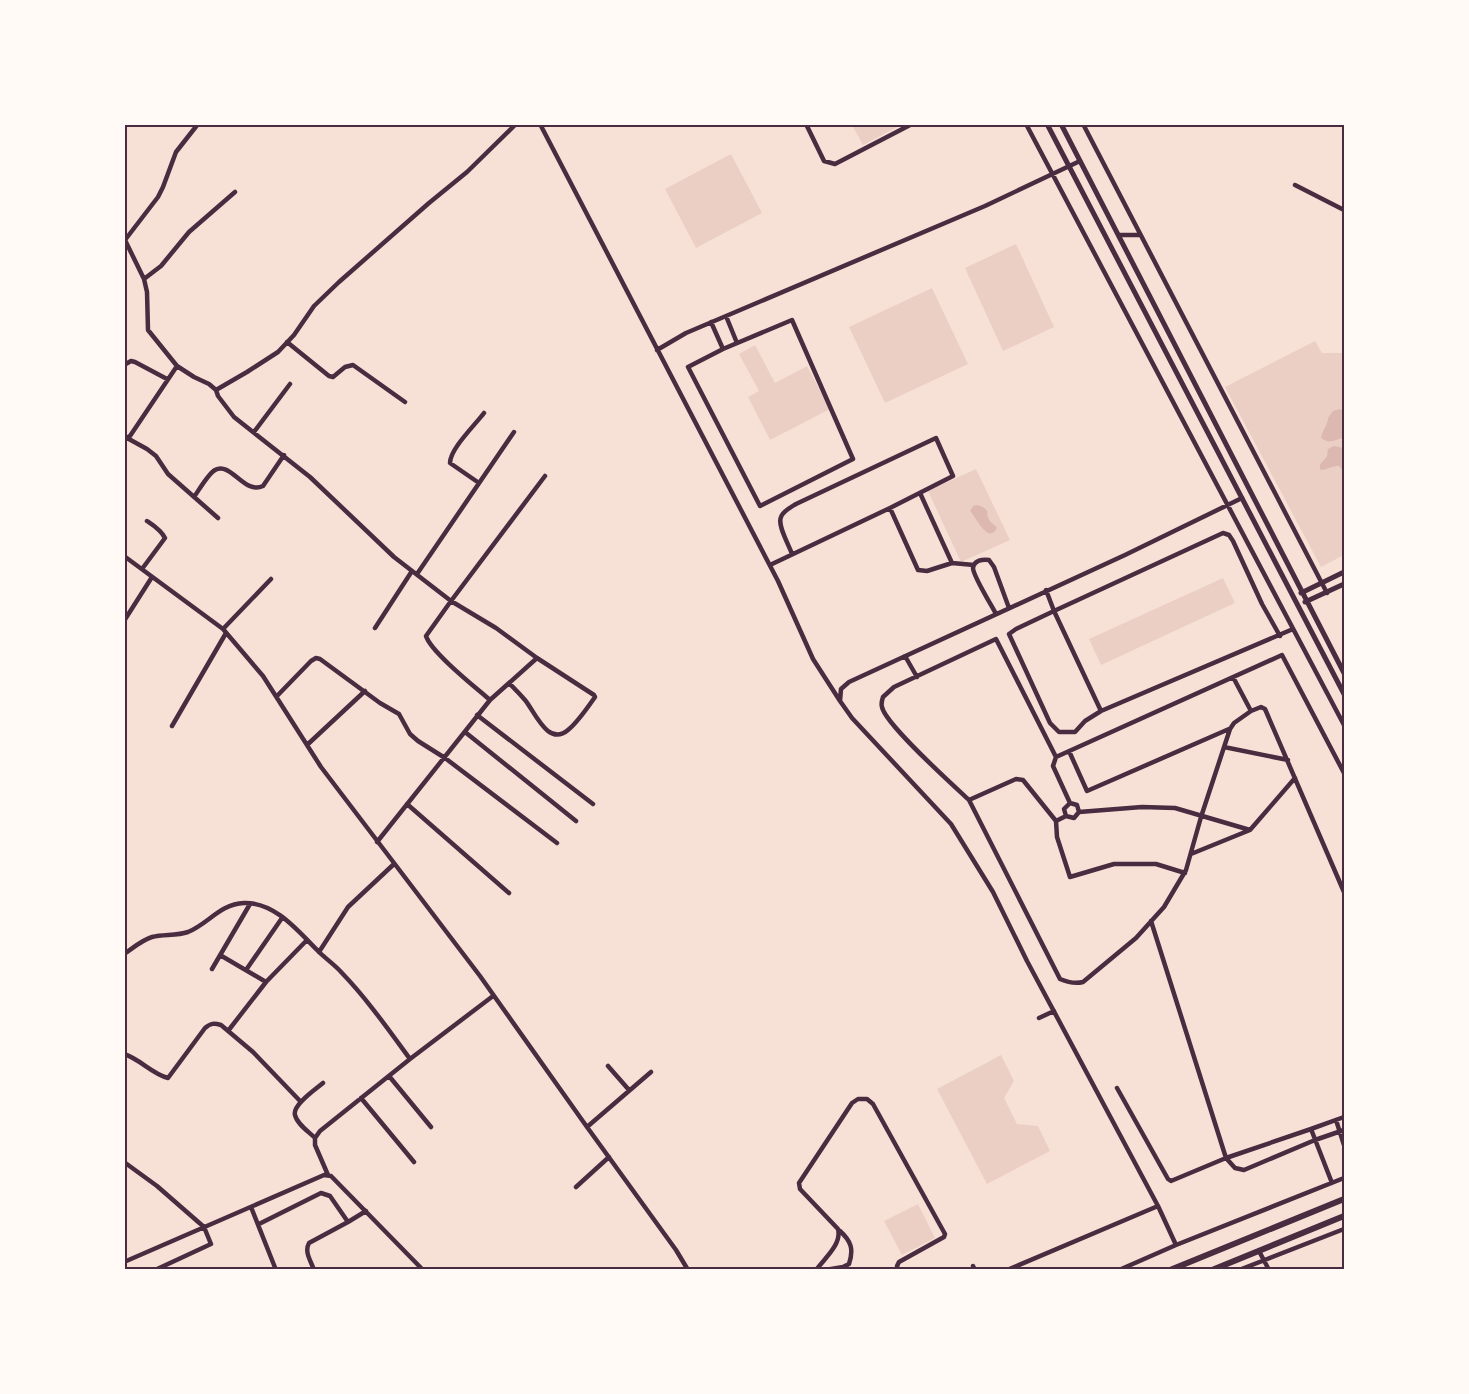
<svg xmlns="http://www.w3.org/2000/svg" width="1469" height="1394" font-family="'PT Sans Narrow',sans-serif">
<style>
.green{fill:#ebcfc5}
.water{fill:#dcb8b0}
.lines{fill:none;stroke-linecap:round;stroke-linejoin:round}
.minor{stroke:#4a2c40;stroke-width:4.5}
.tertiary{stroke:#4a2c40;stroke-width:5}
.secondary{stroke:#4a2c40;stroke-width:6}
.neatline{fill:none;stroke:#4a2c40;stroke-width:2}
</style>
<rect width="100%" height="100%" fill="#f7e1d7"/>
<path class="green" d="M852,125h49l-38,20z
M731,154l31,59 -66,35 -31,-59z
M1016,244l38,83 -51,24 -38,-83z
M932,288l36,76 -83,39 -36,-76z
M1315,341l7,12h22v202l-23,12 -96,-180z
M755,345l20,38 32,-17 23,43 -60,31 -22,-43 11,-6 -20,-37z
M976,469l34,71 -49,22 -33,-71z
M1223,578l12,25 -134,62 -12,-26z
M1001,1055l13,26 -10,17 13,26 21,2 12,25 -63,33 -50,-95z
M918,1204l17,34 -33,17 -18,-34z"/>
<path class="water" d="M1340,409l4,3v15l-2,3 2,2v6c-9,1 -14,7 -23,0 1,-8 7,-13 7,-20l5,-7z
M1344,445v26c-2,-1 -3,-3 -5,-5 -3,-1 -13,4 -18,4 -4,-7 3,-8 6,-14 1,-2 0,-5 1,-7l6,-3 9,2z
M977,505c16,5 7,8 13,16 2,3 5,4 7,7 -9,17 -21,-11 -27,-17l3,-5z"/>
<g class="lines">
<path class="minor" d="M540,124l238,457 35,78 27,42
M806,124l18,37 11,3 77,-40
M1026,124l318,601
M1083,124l244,469
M1295,185l49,25
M1119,235h21
M124,238l20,41 3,13 1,38 29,36 17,11 15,7 7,6 2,6 16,21 76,60 84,80 57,44 45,27 41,30 57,37 1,2c-7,10 -17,25 -27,33 -20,17 -33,-18 -43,-30 -5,-6 -11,-12 -16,-17
M125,240l33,-43 5,-10 13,-35 22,-28
M144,279l17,-13 28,-34 46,-40
M726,316l11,27
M792,320l61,139 -93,47 -72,-139 35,-18z
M711,322l12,27
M287,342l42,34 4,1 12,-10 8,-2 52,37
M657,350l29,-17 299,-127 95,-45
M124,365l7,-4 4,1 32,17
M216,390l31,-18 31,-20 16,-17 20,-29 25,-24 90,-79 38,-31 49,-48
M254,432l36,-48
M127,438l20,11 9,7 12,18 50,44
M125,439l5,-3 47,-70
M479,483l-29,-20c0,-14 25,-38 34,-50
M920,493l32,70
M194,497c5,-7 14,-23 21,-27 16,-9 29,25 48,16l21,-31
M1242,498l-117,57 -276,127 -8,7 -1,12 12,17 99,106 42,68 34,69 131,245 18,39 168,-67
M792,554c-3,-9 -15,-29 -11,-37 2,-6 10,-10 15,-13l140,-66 17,38 -63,32
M124,556l99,73 40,47 58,91 159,209 107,151 89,123 12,20
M770,565l120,-57 28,62 9,1 25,-8 22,2
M142,569l23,-31c-4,-8 -12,-13 -18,-17
M417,574l97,-142
M1046,590l8,21 -38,18 -7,5 41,89 9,9h16l10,-11 16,-10 192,-82
M996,614c-4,-8 -23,-38 -23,-46 1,-8 10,-9 16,-8l5,7 15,41
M124,621l28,-44
M375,628l37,-57
M223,629l48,-50
M905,656l12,21
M1233,677l18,34 10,-4 4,2 79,183
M277,696l34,-35 5,-3 4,1 60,44 19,11 11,20 8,7 27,17 112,85
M490,700c-15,-13 -59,-48 -64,-64l25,-35 94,-125
M1101,711l-47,-100 169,-78 6,2 4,6 29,63 18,32
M477,715l116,89
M172,726l54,-93
M465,732l111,89
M307,745l58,-54
M1224,747l64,13
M1069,751l18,40 142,-62
M969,800c-16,-15 -84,-76 -87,-93 -1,-3 0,-7 1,-10l11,-10 102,-48 60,118
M1070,803l-6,6 2,7 8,2 5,-6 63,-5 33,1 75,22 45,-52
M407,804l102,89
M1079,812l-2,-7 -7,-2 -17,-37 3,-9 226,-102 62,118
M1066,816l-10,5 1,16 13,40 44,-13h42l29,9
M1056,821l-33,-41 -7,-1 -47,21 91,179c7,3 15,5 23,3l53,-44 28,-31 22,-37 15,-53 29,-88 4,-6 17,-12
M377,842l113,-142 47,-42
M1191,854l59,-24
M1151,921l75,237 9,10 9,2 71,-30 29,-10
M319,952l29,-45 46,-43
M124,954c9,-6 18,-14 28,-17 12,-3 24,-1 36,-5 20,-8 32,-28 56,-29 31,-1 54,28 74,48 8,8 17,14 24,22 25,26 46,56 68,86
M220,955l46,27
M212,969l38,-65
M246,970l36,-52
M1039,1018l15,-7
M228,1031l38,-49 41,-42
M124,1054c16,5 28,20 44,24l37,-50c6,-5 9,-5 16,-3l32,27 48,50
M608,1066l21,24
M389,1076l42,51
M323,1083c-7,6 -31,22 -28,32 2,9 14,17 20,23v7l13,30
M1117,1088l51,91 3,2 55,-23 85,-29 33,-12
M361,1098l53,64
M1336,1120l8,25
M587,1127l64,-55
M1311,1129l21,54
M315,1138l5,-7 90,-72 83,-63
M124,1162l33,24 47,41 7,17 -56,26
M576,1187l33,-30
M251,1207l25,63
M259,1224l62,-31 9,3 18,26 18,-11
M1259,1251l10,19
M124,1262l200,-87 7,1 92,94
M973,1266l2,4
M314,1270c-3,-9 -10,-18 -5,-27l39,-21
M816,1270c9,-12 26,-26 22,-41l-38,-40 -1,-6 53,-80 6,-4h9l6,5 72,130 -1,3 -45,25 -2,4 1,4
M825,1270l18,-3 6,-3c5,-15 2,-23 -9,-33
M1007,1270l151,-64
M1119,1270l57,-25
M1239,1270l105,-41"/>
<path class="tertiary" d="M1047,124l297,570
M1061,124c94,184 188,367 283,549
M1301,593l43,-21
M1305,602l39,-18"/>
<path class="secondary" d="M1170,1270l174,-71
M1212,1270l132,-54"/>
</g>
<rect width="1469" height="1394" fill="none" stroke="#fffaf5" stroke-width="252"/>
<rect x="126" y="126" width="1217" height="1142" class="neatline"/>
</svg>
